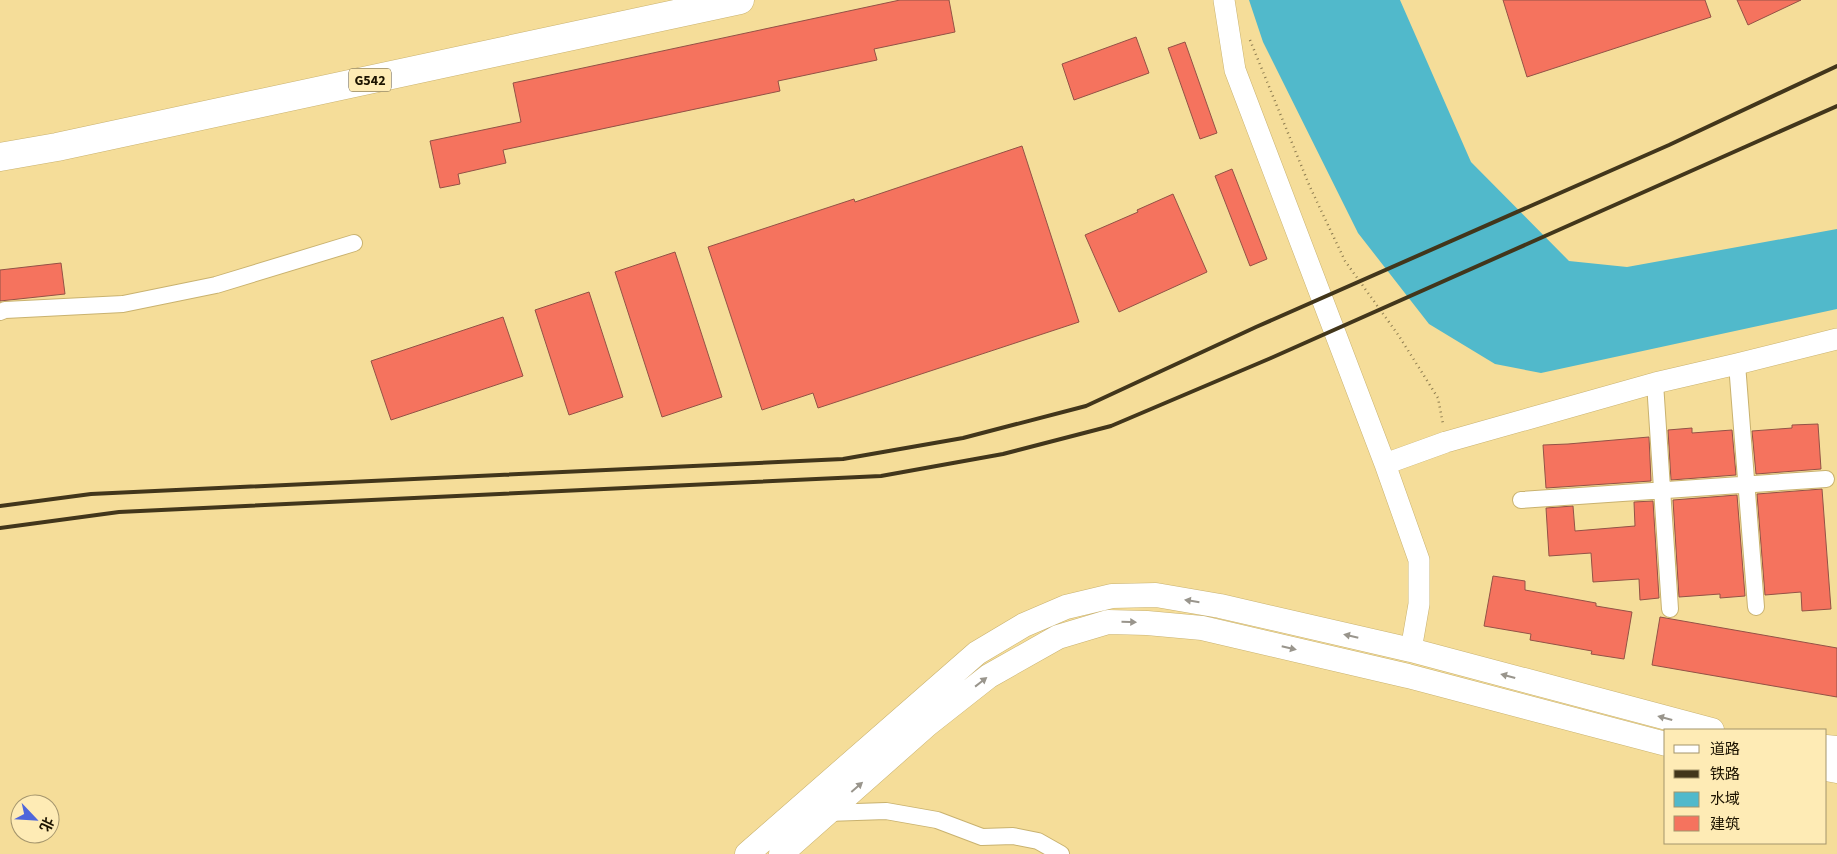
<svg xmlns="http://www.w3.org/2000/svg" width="1837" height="854" font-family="'Source Sans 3','Noto Sans SC',sans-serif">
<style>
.water{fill:#51b9cb}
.building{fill:#f5735e;stroke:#935246}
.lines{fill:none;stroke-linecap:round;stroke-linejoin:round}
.minor-casing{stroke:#c9b26f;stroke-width:18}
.tertiary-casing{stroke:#c9b26f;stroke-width:22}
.secondary-casing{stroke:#c9b26f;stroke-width:25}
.trunk-casing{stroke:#c9b26f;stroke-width:29}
.path{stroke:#8d7c50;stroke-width:2.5;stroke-dasharray:1 4;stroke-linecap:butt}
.minor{stroke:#fff;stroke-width:16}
.tertiary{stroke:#fff;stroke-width:21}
.secondary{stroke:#fff;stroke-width:24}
.trunk{stroke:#fff;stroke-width:28}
.rail{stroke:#42361b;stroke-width:4}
.oneway{fill:#99958c}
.labels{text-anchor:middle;stroke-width:4;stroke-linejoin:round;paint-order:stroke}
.shield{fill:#feebb5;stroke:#605436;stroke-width:1}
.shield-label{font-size:14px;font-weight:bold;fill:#1c1300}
</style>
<rect width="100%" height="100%" fill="#f5dd99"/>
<path class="water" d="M1249,0h151l71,162 98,99 58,6 210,-38v80l-296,64 -46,-9 -66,-40 -71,-91 -95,-191z"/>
<path class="building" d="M900,0h49l6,32 -81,17 3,11 -99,21 2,10 -277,59 3,13 -48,11 2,10 -20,4 -10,-47 91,-19 -8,-39z
M1503,0h202l6,17 -184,60z
M1737,0h64l-53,25z
M1136,37l13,36 -75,27 -12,-36z
M1185,42l32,91 -17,6 -32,-91z
M1022,146l57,176 -261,86 -5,-15 -51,17 -54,-163 146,-48 1,3z
M1232,169l35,90 -17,7 -35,-90z
M1173,194l34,78 -88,40 -34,-77 53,-23 -1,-2z
M675,252l47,145 -60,20 -47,-145z
M61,263l4,31 -65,7v-31z
M589,292l34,105 -54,18 -34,-105z
M503,317l20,59 -132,44 -20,-59z
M1818,424l3,45 -65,5 -4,-43 40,-3v-3z
M1692,428v5l40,-3 4,45 -65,5 -3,-50z
M1649,437l2,44 -105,7 -3,-43 25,-1z
M1822,489l9,120 -29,2 -1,-19 -36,3 -8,-101z
M1737,495l8,101 -25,2v-4l-41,3 -6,-97z
M1653,501l6,97 -19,2 -1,-21 -46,3 -2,-29 -42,3 -3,-48 27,-2 2,25 60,-5 -1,-24z
M1493,576l32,5v9l71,13v3l36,6 -8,47 -33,-5 1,-3 -62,-11 1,-6 -47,-8z
M1660,617l177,31v49l-185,-32z"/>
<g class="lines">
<defs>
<path id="minor" d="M0,312l5,-2 118,-6 93,-19 138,-42
M1737,364l19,243
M1655,383l15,226
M1521,500l305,-21
M827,813l59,-2 51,9 45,17 31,-1 25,5 23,13"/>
<path id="tertiary" d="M1224,0l11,70 150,394 34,96v44l-8,46
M1385,464l61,-22 209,-59 82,-19 100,-25"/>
<path id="secondary" d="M1826,747l11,1
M1826,769l11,2
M747,854l230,-201 47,-28 42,-18 46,-11 44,-1 64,11 191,44 301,80
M781,854l147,-130 61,-48 69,-39 50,-15 39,1 55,5 206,48 258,68"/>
<path id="trunk" d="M0,157l57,-10 683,-147"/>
</defs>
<use href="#minor" class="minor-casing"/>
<use href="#tertiary" class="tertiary-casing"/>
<use href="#secondary" class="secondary-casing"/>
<use href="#trunk" class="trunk-casing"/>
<path class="path" d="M1250,40l60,147 35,74 54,75 39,62 5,26"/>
<use href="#minor" class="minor"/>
<use href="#tertiary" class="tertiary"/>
<use href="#secondary" class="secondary"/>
<use href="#trunk" class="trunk"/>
<path class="rail" d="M0,506l91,-12 752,-35 120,-21 123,-32 170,-79 413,-182 168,-79
M0,528l119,-16 762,-36 122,-22 108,-28 160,-68 566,-252"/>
</g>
<defs><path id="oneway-solid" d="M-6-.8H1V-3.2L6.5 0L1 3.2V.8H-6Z" transform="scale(1.25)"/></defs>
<g class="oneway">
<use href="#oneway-solid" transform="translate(1192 601) rotate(-171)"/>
<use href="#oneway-solid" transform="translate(1129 622) rotate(1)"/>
<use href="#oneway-solid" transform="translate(1351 636) rotate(-167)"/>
<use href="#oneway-solid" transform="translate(1289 648) rotate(13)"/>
<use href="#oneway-solid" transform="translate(1508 676) rotate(-165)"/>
<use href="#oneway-solid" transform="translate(981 682) rotate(-38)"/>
<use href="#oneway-solid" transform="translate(1665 718) rotate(-165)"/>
<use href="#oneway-solid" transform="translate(857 787) rotate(-41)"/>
</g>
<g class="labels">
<rect class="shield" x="349" y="68.5" width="42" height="23" rx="4"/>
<g class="shield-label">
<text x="370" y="85">G542</text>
</g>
</g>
<rect x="1664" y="729" width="162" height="115" fill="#feebb5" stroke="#a4956d"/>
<rect x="1674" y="745" width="25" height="8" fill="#ffffff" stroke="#a4956d"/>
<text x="1710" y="754" font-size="15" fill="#1c1300">道路</text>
<rect x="1674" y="770" width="25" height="8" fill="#42361b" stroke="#a4956d"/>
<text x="1710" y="779" font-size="15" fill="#1c1300">铁路</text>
<rect x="1674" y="792" width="25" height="15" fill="#51b9cb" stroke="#a4956d"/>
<text x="1710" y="804" font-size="15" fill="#1c1300">水域</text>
<rect x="1674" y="816" width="25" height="15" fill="#f5735e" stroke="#a4956d"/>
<text x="1710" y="829" font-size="15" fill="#1c1300">建筑</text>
<g transform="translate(35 819) rotate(115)"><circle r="24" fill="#feebb5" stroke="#a4956d"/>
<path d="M0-4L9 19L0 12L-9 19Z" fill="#4f66db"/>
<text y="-8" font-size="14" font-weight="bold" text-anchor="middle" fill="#1c1300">北</text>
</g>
</svg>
